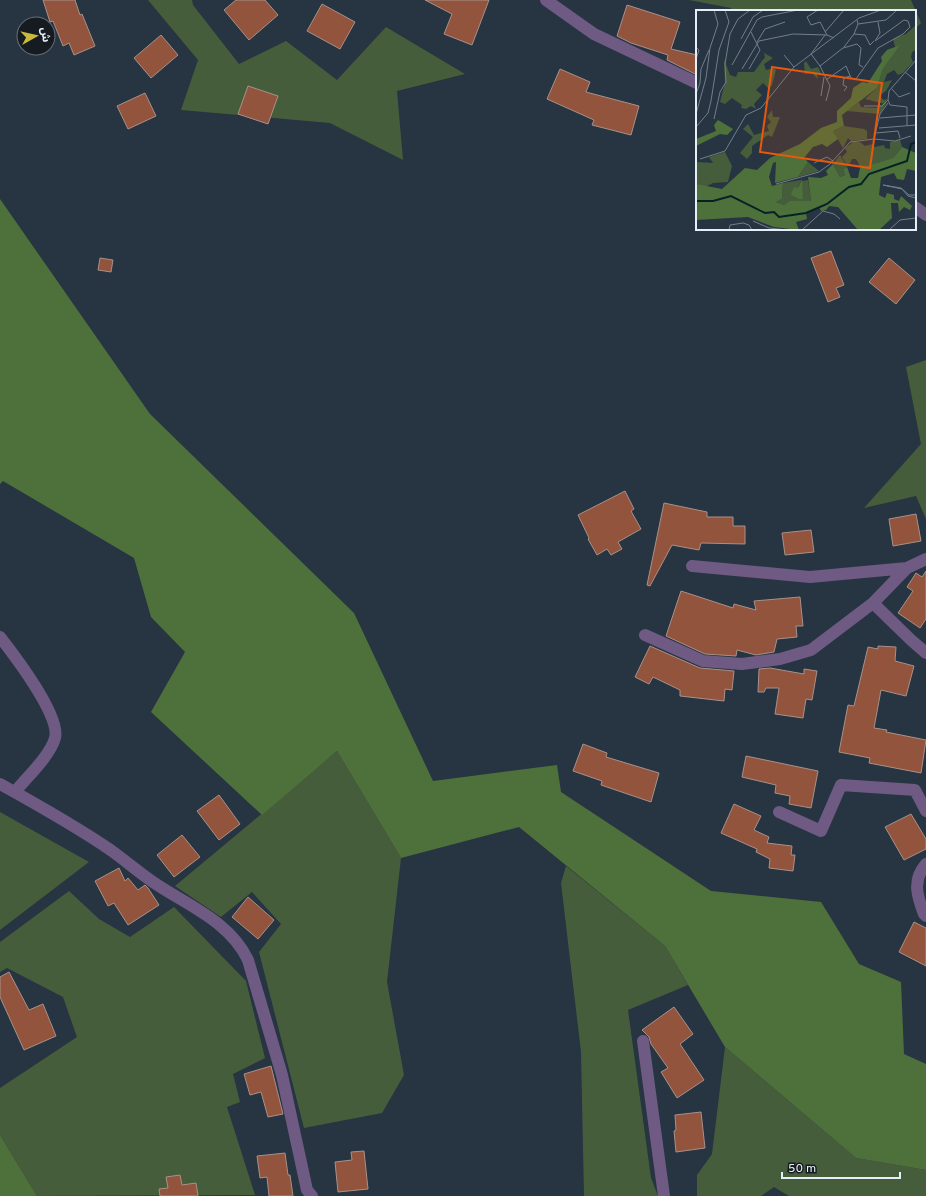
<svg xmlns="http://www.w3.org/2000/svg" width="926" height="1196" font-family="Overpass,'Noto Sans Arabic',sans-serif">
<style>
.green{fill:#465d3b}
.forest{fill:#4e713b}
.building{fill:#93543e;stroke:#a89189}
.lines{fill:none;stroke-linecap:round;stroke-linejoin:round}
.minor{stroke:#6e5a83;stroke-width:12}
.inset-river{fill:none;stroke:#042324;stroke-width:2}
.inset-road{fill:none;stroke:#737e8a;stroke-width:1}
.view{fill:#e8590c;fill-opacity:0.15;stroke:#e8590c;stroke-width:2}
.inset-edge{fill:none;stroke:#e6eef7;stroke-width:2}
</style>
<rect width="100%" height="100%" fill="#273442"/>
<path class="green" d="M148,0h44l1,5 46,59 47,-23 51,39 49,-53 79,47 -68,17 6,69 -73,-37 -149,-13 17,-50z
M689,0h222l10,23 -6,6v-18h-184v-3z
M926,360v159l-10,-23 -52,12 57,-64 -15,-77z
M337,751l64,107 -14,124 17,93 -22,38 -78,15 -45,-176 22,-28 -29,-32 -31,25 -46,-31z
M0,812l89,50 -89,68z
M566,866l99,80 23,39 -60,25 23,168 7,18h-74l-3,-144 -20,-169z
M69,891l30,28 31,18 44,-30 72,74 19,77 -32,16 7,28 -13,5 28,88 -218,1 -37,-61v-47l77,-51 -14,-40 -56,-29 -7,4v-30z
M725,1047l131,111 70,12v26h-137l-15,-9 -13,9h-64v-21l15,-21z"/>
<path class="forest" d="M0,199l150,215 204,199 79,168 124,-16 4,27 150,99 110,11 38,62 42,18 3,72 22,10v106l-70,-12 -131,-111 -60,-101 -146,-119 -118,31 -64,-107 -75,64 -111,-103 34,-60 -34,-35 -17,-59 -131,-77 -3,3z
M0,1135l37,61h-37z"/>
<path class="building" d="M43,0h32l5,15 2,-1 13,32 -21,9 -5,-12 -6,3 -10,-25 -3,1z
M236,0h29l13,15 -29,25 -25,-30z
M425,0h64l-17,45 -28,-11 8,-20z
M322,4l33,18 -15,27 -33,-18z
M627,5l53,17 -9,27 26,6v20l-30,-15 1,-5 -37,-12 -14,-7z
M161,35l17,20 -27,23 -17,-20z
M560,69l30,13 -4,10 53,14 -8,29 -39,-10 2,-5 -47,-21z
M248,86l30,10 -10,28 -30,-10z
M145,93l11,23 -28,13 -11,-23z
M831,251l13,34 -8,3 4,9 -12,5 -17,-44z
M100,258l13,2 -2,12 -13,-2z
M889,258l26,22 -19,24 -27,-22z
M625,491l9,18 -3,2 10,18 -23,13 4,7 -11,6 -4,-6 -10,6 -9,-16 1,-1 -11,-23z
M664,503l43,9v5h26v9h12v18l-44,-1 -2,7 -27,-5 -22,41 -3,-1z
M916,514l5,27 -28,5 -4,-27z
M811,530l3,22 -29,3 -3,-22z
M926,571v48l-6,9 -22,-15 15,-22 -6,-4 9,-14 6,4z
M681,591l52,17 1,-4 22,6 -2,-9 46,-4 3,29h-7l1,11 -20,2 -3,13 -18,3 -19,-5 -1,6 -31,-2 -39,-18z
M650,646l50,22 34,3 -2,19 -7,-1 -1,12 -44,-5v-6l-27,-13 -4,7 -14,-7z
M878,646l18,1 -1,14 19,5 -8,30 -25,-6 -7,38 13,2 -1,2 40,8 -5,33 -52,-10 1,-5 -31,-6 9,-47 6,1 14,-59 10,2z
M770,668l34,6v-5l13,2 -5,29 -6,-1 -3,19 -28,-4 4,-26h-13l-2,4h-6l1,-23z
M583,744l24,9 -1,4 53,16 -8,29 -50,-17 1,-4 -29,-10z
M746,756l72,15 -7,37 -22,-4 1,-8 -15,-3 1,-8 -34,-8z
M219,795l21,29 -21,16 -22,-29z
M734,804l27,12 -7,14 15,7 -2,6 25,3 -1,9h4l-2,16 -24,-3 1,-9 -14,-7 1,-3 -36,-16z
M911,814l15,25v10l-22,11 -19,-33z
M182,835l18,22 -26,20 -17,-22z
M119,868l6,13 3,-3 10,12 7,-5 3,3 11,17 -31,20 -14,-22 -6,3 -13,-25z
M248,897l26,23 -16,19 -26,-22z
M914,922l12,6v38l-27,-14z
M9,972l20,38 14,-6 13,32 -32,14 -24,-53v-20z
M674,1007l19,27 -13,10 24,36 -27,18 -16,-26 7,-4 -17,-24 -2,-7 -7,-7z
M271,1066l12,48 -15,3 -7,-25 -11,3 -6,-21z
M701,1112l4,36 -29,4 -2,-21 2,-1 -1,-15z
M364,1151l4,38 -30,3 -3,-30 17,-2 -1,-8z
M285,1153l3,22h2l3,21h-24l-2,-19 -7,1 -3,-22z
M180,1175l2,10 14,-2 2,13h-38l-1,-7 9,-1 -2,-11z"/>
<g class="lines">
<path class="minor" d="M546,0l48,34 103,49
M915,207l11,8
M692,566l118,11 97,-9
M873,603l38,37 15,13
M645,635l58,26 39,3 38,-5 31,-9 62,-47 34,-35 19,-9
M0,637c14,18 61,79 55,101 -5,18 -28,39 -40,54
M0,784c38,21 77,43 112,67 15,11 29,23 44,33 33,22 74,38 92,76l34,115 25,115 5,6
M779,812l42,19 20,-46 74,5 11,21
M926,864c-14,16 -9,32 -2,50l2,2
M643,1041l21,155"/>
</g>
<g transform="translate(696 10)">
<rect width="220" height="220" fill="#273442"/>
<path d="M220,15v25l-4,2 -1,5 2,5 -10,11 -5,2 -4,-5 -7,4 -3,8 8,-2 -6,11 -7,5 5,4 3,-1 -2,5 -20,-5 12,-11 6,-19 16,-23 -4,1 -2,-8 13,-5zM68,43l9,5 -9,6 2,6 8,-2 2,2 -4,15 -3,4 -6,-6 -7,7 6,5 -8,9 2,5 -5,-3 -5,3 -5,-1 1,-3 -10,-7 -7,6 -5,-2 5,-19 -1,-24 6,16 6,2 2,-5h16l11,-15zM110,51l5,8 7,-2 3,6 -4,1 1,5 -6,-6 -7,1 -1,-11zM163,92l2,5 15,1 11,-6 -7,12 -33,-3zM76,100l1,7h7l-8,20 -4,-2 -16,11v7l-5,6 -7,-6 13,-16 -10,-8 5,-5 6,11 15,-4 -2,-5 4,-4 -4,-5zM148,116l20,3 3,2v8l-16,2 -3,-3 -5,10 -10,-17zM204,130l2,7 -9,11 -32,10 -5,-9h-4l-4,8 -6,-10 5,-5 -2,-4 8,-6h7l5,4 8,-2 1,3 10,-2 1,3 5,1v-7zM29,142l7,14 -4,16 -15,1 -8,4 -9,-3v-22l17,1 -4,-6zM144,145l7,12 -4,2 2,6 -5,2 -7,-13zM112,152l11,9 -21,6zM105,170l-3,8 5,11 -2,-12 1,-6 6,-1 3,21 -27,4 -8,-3 6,-3 1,-16z" fill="#465d3b"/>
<path d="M204,35l-17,24 -6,19 -35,27 2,11 -11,5 5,8 -11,8 -5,-3 -9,3 -9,11 4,4 -10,15 -23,6 1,-21 -3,1 -4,14 3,9 11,-3 -1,16 -6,3 8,3 6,-4h21l-3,-24 13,1 7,-3 -2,-4 7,-7 7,13 5,-2 -2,-6 4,-2 4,11h7l2,-10 33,-10 9,-11 14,6v18l-9,-2 -3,11 -7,-1 -3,-6 -13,4 -2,18 6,3 2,-5 7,2v4l5,2 2,-5 11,10 -2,4 -6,-3 -5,5 -1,-9h-7l1,15 -13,12h-21l-20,-23 -9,-1 -3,4 -5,1 -2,-4 -13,6 1,6 -11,3 3,8 -25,-3 -26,-10 -52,3v-36l26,5 23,-21 12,2 13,-12 30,-14 21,-16 16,-6v-11l14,-13 2,-10 9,-6 6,1 14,-22 -1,-4 6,-7zM22,110l15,9 -6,6 -7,-1 -24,12v-7l20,-8 -2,-6zM106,169l1,20h-4l-8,-4 3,-8 4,1z" fill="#4e713b"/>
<path class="inset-river" d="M0,191h17l18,-5 34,17 9,-1 5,5 27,-4 21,-9 22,-17 12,-3 8,-10 38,-13 4,-17 5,-2"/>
<path class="inset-road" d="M122,0l-11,7 4,8 9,-3 7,13 7,3M161,10l1,4 -4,10 11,1 5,10 4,-4M162,14l28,-4 11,-10M129,22l19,-22M129,25l-14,19 9,12 10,20 -4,15M45,29l12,-22 10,-7M61,32l8,-13 20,-7M0,37l3,3 -3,9M148,37l10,-13M88,45l10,12M36,55l25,-45 5,-3 36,-7M124,56l23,-18 14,-4 4,4 -2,17 4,2M46,59l17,-28 34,-7 34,1M53,59l11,-19 -9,-18M209,62l11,9M130,70l20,-14 5,12 5,1 22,-31 25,-14 7,-7 -2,-6 -4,-1 -29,21 5,-8 -2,-11M196,79l7,8 11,-4M148,81l3,-4 -4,-2 1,-7 6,-2M0,84l4,-11 1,-14 8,-19M125,86l3,-19M168,96h18l6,-6M0,104l10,-36 4,-30 8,-24 -4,-14M184,108l36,-3M18,109l6,-27 6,-10 -1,-18 5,-30 8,-15 12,-9M211,116v-19l-17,-2 -2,-5 1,-9 27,-31M0,117l12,-14 3,-12 8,-51 10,-28 -4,-12M183,118l37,-3M180,123l22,-2 2,7M178,129l21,2 16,-5M4,149l25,-8 21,-36 15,-7 33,-41 65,-49 22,-8M118,153l13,-6 6,4M80,174l43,-12 11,-8 20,-22 24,-3 6,-25 8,-11M220,185h-7l-8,-7 -18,-3 19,4 6,7 8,2M57,211l16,7 18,2M33,220l1,-5 13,-2 6,2 3,5M106,220l21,-19 11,3 6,5M193,220l11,-10 16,-2"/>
<path class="view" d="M76,57l110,16 -12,85 -110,-16z"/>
<rect width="220" height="220" class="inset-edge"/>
</g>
<g transform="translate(36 36) rotate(82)"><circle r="19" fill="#151b21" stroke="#696f77"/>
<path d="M0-3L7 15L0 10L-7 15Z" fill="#caba39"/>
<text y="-6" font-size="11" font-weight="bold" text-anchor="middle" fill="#e6eef7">ش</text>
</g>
<path d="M782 1172v6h118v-6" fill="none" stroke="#e6eef7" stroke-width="2"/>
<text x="788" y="1172" font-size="12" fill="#e6eef7" stroke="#151b21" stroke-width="3" paint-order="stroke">50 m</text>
</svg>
